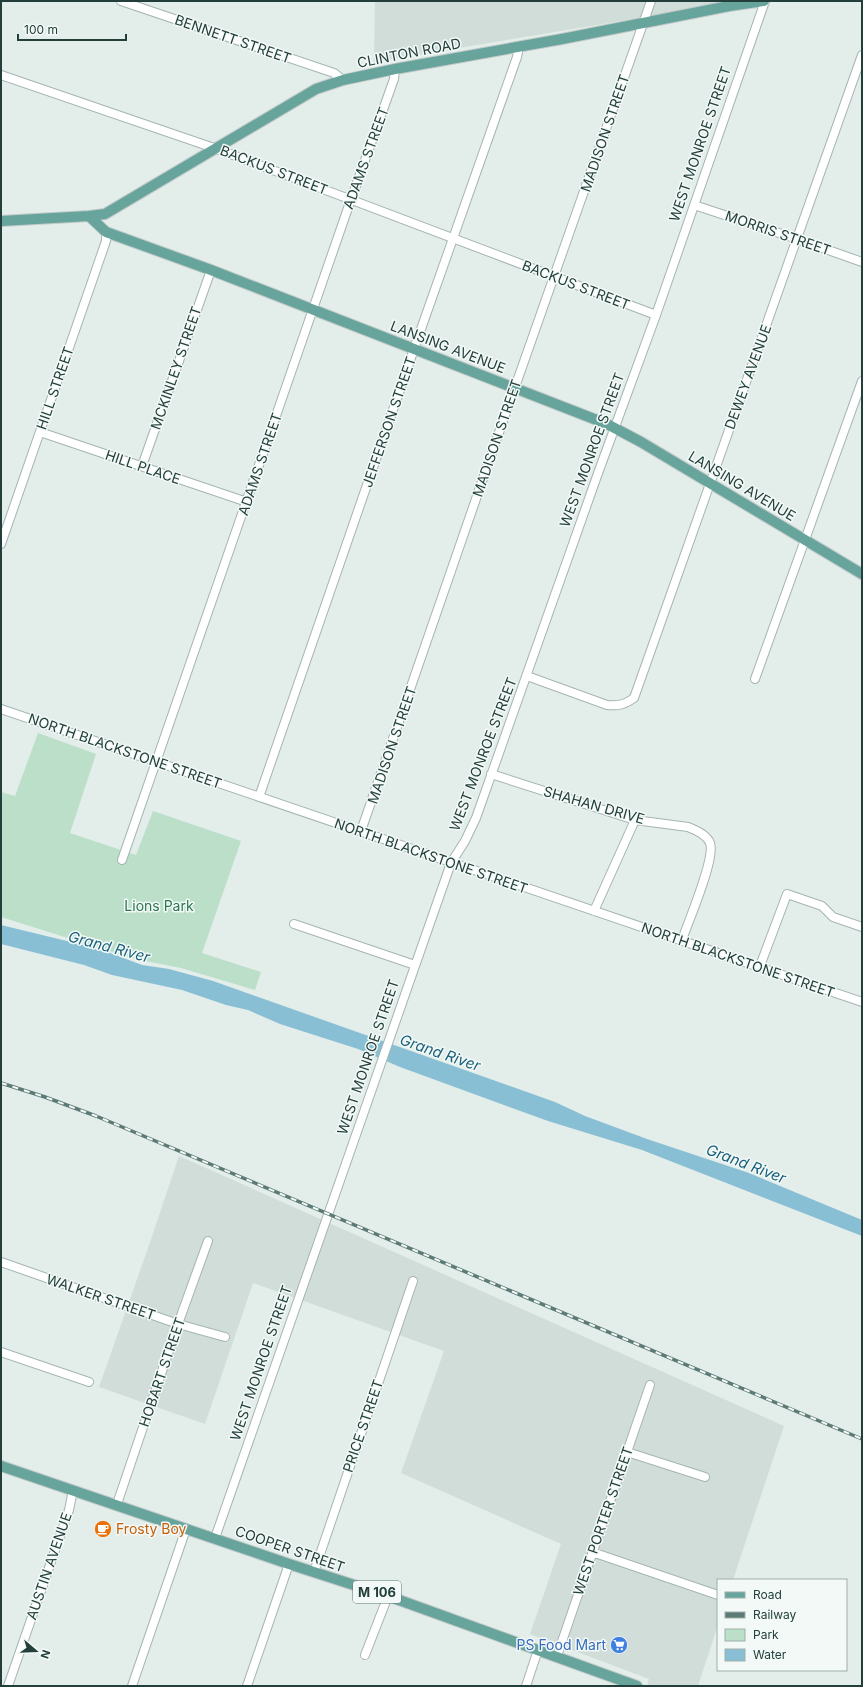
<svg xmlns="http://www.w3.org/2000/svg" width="863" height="1687" font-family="Inter,sans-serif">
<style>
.built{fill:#d1ddd9}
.green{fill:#bbdfc9}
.water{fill:#89bfd4}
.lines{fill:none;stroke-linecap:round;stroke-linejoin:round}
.minor-casing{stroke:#a5b5b2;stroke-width:10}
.major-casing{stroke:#c1c9c8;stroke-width:12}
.minor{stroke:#fff;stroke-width:8}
.major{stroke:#66a49c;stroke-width:10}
.rail-casing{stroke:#5c7a76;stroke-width:3.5}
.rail{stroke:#f3f9f7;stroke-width:2;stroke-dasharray:6;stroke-linecap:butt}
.labels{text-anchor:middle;stroke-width:3;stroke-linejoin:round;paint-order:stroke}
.shield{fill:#f3f9f7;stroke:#617773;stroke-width:1}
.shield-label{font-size:13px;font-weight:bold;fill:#223f3b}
.street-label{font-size:14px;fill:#223f3b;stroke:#f3f9f7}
.park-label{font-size:14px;fill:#2a7751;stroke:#f3f9f7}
.food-label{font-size:14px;fill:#c56008;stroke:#f3f9f7;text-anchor:start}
.shop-label{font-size:14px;fill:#366cbe;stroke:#f3f9f7;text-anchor:end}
.water-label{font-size:15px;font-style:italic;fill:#19617d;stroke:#f3f9f7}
</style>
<rect width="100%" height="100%" fill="#e3edea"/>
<path class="built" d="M375,1h366l-367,61z
M179,1156l605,270 -51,154h-15v45l-20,61h-51l2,-7 -119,-45 31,-90 -160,-71 43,-122 -191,-68 -48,141 -106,-37 47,-133z"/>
<path class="green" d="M38,733l58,21 -26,79 66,22 17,-44 88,30 -39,112 59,19 -6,18 -74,-22 -46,-9 -134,-42v-125l14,4z"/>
<path class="water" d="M1,925l74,18 35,10 32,12 27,4 44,12 342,121 30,14 62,23 102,34 113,47v16l-220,-86 -94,-29 -148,-54 -42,-18 -78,-25 -32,-14 -22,-5 -44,-15 -70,-15 -28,-10 -83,-21z"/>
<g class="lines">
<defs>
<path id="minor" d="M121,1l213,72 9,7
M1,75l216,74 439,166
M694,205l103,34 65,23
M40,432l207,70
M142,466l69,-196
M1,544l105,-303v-9
M527,676l80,29c11,1 17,0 27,-7l228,-643
M755,679l107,-298
M1,709l861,293
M491,774l144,46 53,7c8,3 19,8 22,16 6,15 -22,79 -28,97
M259,797l155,-448 103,-292 2,-10
M361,831l135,-390 155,-440
M122,860l226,-652 46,-129 1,-10
M594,911l41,-91
M294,924l121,41
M760,966l27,-72 35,12 11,11 29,10
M1,1262l177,62 47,13
M1,1352l88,30
M627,1452l78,25
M117,1504l61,-180 30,-83
M215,1538l236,-675 14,-22 11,-23 121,-342 59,-161 109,-314
M592,1552l126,43
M314,1572l99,-291
M365,1655l23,-59
M557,1656l93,-271
M8,1686l61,-176 4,-20
M132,1686l54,-157
M247,1686l42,-122
M526,1686l12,-36"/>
<path id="major" d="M89,216l17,16 105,38 396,154 34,18 221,132
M1,221l88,-5 16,-2 211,-125 27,-9 52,-11 167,-30 167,-33 35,-5
M1,1466l288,98 99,32 249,90"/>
</defs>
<use href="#minor" class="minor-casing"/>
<use href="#major" class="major-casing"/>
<use href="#minor" class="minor"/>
<use href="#major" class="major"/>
<defs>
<path id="rail" d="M1,1083l44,14 51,19 766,323"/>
</defs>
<use href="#rail" class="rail-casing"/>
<use href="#rail" class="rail"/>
</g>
<defs>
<symbol id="cafe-disc" viewBox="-11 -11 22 22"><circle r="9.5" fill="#e8710a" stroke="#f3f9f7"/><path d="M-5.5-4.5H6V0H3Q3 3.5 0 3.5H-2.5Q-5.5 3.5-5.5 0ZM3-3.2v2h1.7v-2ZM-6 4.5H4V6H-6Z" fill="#fff"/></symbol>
<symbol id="supermarket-disc" viewBox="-11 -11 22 22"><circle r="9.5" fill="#3f7fe0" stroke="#f3f9f7"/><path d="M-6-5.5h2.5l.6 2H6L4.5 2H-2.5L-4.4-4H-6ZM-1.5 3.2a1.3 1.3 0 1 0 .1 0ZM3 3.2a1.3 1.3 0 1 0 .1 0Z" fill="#fff"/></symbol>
</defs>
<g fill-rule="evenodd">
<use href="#cafe-disc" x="93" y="1519" width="20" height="20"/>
<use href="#supermarket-disc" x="609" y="1635" width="20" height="20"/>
</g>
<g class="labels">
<rect class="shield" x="353" y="1581" width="48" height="22" rx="3"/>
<g class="shield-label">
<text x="377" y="1597">M 106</text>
</g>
<g class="street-label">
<text transform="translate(233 39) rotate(19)" y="5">BENNETT STREET</text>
<text transform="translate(409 53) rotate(-11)" y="5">CLINTON ROAD</text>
<text transform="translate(605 133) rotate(-71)" y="5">MADISON STREET</text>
<text transform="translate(700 144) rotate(-71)" y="5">WEST MONROE STREET</text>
<text transform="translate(366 158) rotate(-70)" y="5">ADAMS STREET</text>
<text transform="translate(274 170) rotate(21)" y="5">BACKUS STREET</text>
<text transform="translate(778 233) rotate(19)" y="5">MORRIS STREET</text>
<text transform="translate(576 285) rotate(21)" y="5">BACKUS STREET</text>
<text transform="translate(448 347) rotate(21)" y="5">LANSING AVENUE</text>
<text transform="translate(176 368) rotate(-71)" y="5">MCKINLEY STREET</text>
<text transform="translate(748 377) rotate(-70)" y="5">DEWEY AVENUE</text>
<text transform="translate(55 388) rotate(-71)" y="5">HILL STREET</text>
<text transform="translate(389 422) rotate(-71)" y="5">JEFFERSON STREET</text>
<text transform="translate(497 438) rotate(-71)" y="5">MADISON STREET</text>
<text transform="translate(592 450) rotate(-70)" y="5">WEST MONROE STREET</text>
<text transform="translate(260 464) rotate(-71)" y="5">ADAMS STREET</text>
<text transform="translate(143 467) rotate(19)" y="5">HILL PLACE</text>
<text transform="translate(742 486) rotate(31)" y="5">LANSING AVENUE</text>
<text transform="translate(392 745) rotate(-71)" y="5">MADISON STREET</text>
<text transform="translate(125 751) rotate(19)" y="5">NORTH BLACKSTONE STREET</text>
<text transform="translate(483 754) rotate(-69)" y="5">WEST MONROE STREET</text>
<text transform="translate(594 805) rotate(16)" y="5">SHAHAN DRIVE</text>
<text transform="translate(431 856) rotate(19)" y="5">NORTH BLACKSTONE STREET</text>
<text transform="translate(738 960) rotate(19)" y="5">NORTH BLACKSTONE STREET</text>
<text transform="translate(368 1057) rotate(-71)" y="5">WEST MONROE STREET</text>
<text transform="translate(101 1297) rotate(19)" y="5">WALKER STREET</text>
<text transform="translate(261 1363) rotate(-71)" y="5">WEST MONROE STREET</text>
<text transform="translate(162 1372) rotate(-71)" y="5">HOBART STREET</text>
<text transform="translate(363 1426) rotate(-71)" y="5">PRICE STREET</text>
<text transform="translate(603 1521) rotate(-71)" y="5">WEST PORTER STREET</text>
<text transform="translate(290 1549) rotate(19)" y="5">COOPER STREET</text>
<text transform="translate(49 1566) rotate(-71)" y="5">AUSTIN AVENUE</text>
</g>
<g class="park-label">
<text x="159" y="911">Lions Park</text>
</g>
<g class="food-label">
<text x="116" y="1534">Frosty Boy</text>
</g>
<g class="shop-label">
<text x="606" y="1650">PS Food Mart</text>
</g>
<g class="water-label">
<text transform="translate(109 947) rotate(15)" y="5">Grand River</text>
<text transform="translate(440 1053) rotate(19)" y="5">Grand River</text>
<text transform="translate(746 1164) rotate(21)" y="5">Grand River</text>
</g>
</g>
<rect width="863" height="1687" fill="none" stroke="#223f3b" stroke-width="4"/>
<rect x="717" y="1579" width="130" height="92" fill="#f3f9f7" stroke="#9fafac"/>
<rect x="725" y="1592" width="20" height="6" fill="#66a49c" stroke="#9fafac"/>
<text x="753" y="1599" font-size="12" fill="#223f3b">Road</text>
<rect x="725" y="1612" width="20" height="6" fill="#5c7a76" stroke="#9fafac"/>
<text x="753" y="1619" font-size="12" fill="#223f3b">Railway</text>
<rect x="725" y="1629" width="20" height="12" fill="#bbdfc9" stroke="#9fafac"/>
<text x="753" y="1639" font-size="12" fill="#223f3b">Park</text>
<rect x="725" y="1649" width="20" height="12" fill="#89bfd4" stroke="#9fafac"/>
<text x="753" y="1659" font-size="12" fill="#223f3b">Water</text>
<g transform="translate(36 1651) rotate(109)" stroke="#f3f9f7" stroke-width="3" paint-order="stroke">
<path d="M0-3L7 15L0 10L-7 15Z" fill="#223f3b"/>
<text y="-6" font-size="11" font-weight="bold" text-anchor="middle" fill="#223f3b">N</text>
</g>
<path d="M18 34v6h108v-6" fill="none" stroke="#223f3b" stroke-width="2"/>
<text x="24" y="34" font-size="12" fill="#223f3b" stroke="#f3f9f7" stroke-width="3" paint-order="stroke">100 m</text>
</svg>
